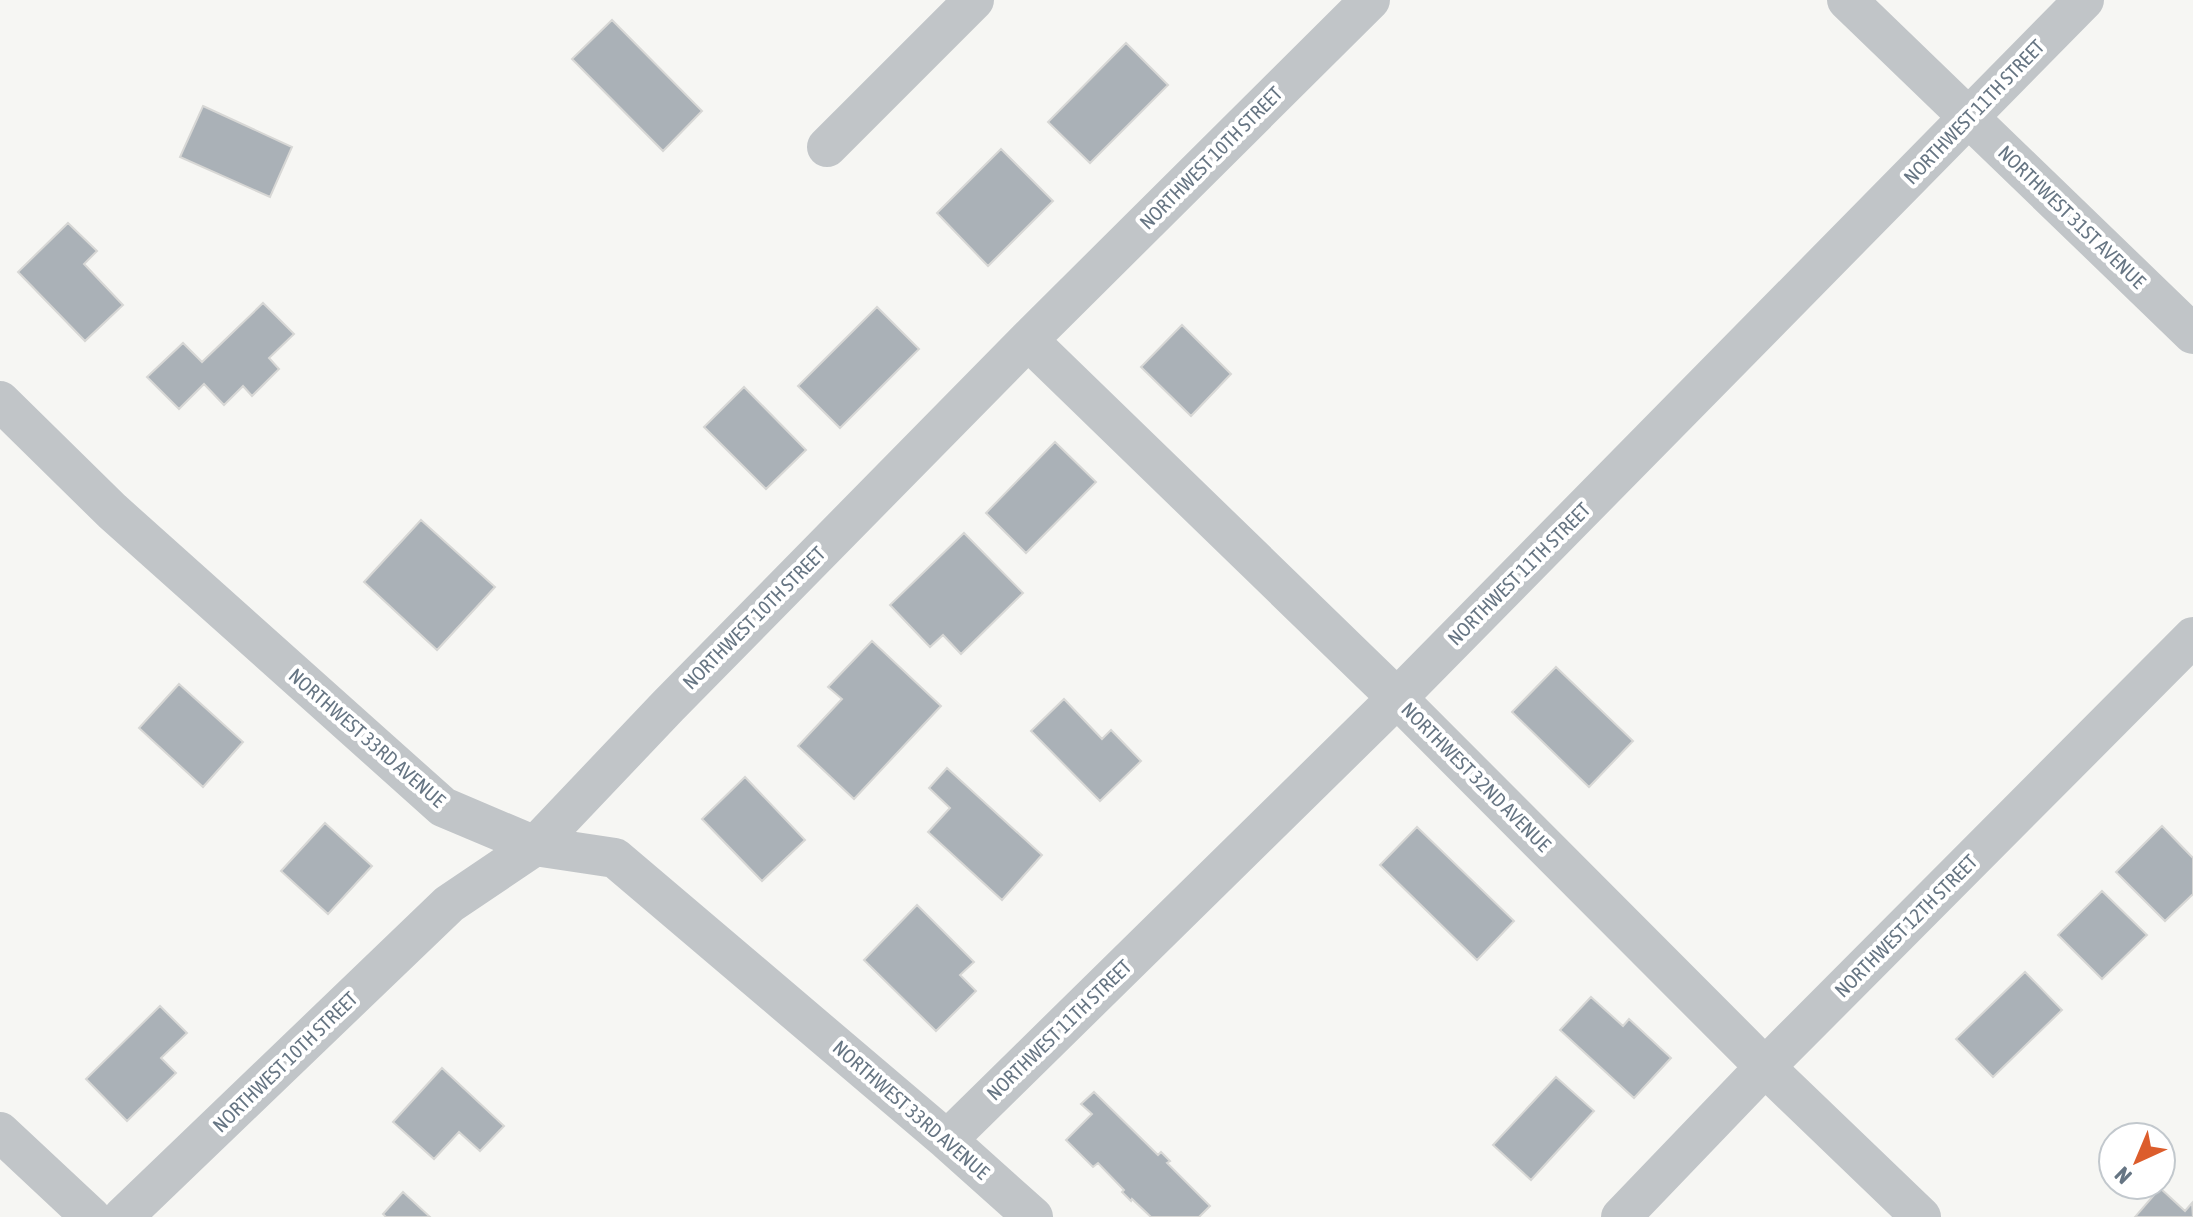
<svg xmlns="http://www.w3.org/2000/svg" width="2193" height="1217" font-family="'Asap Condensed',sans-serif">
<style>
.building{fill:#aab1b7;stroke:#d7d7d5;stroke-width:2}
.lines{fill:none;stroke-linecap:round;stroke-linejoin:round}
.minor{stroke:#c1c5c8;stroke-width:40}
.labels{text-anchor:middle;stroke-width:8;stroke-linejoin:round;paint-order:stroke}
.street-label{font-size:20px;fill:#667583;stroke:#fff}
</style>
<rect width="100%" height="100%" fill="#f6f6f3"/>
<path class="building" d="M612,20l90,91 -39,40 -91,-92z
M1126,43l42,42 -78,78 -42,-41z
M203,106l89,41 -22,50 -90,-40z
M1001,149l52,52 -65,65 -51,-53z
M68,223l29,28 -13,13 39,41 -38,36 -67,-69z
M263,303l31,31 -25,24 10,11 -27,27 -9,-10 -19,19 -20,-21 -25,25 -32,-32 36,-34 19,19z
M877,307l42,42 -79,79 -42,-42z
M1182,325l49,49 -40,42 -50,-49z
M744,387l62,63 -40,39 -62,-62z
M1055,442l41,40 -70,71 -40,-40z
M421,520l74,67 -58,63 -73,-68z
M964,533l59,60 -62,61 -18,-19 -13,12 -40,-42z
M872,641l69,65 -87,93 -56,-53 44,-47 -14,-12z
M1556,667l77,74 -44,46 -77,-75z
M179,684l64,58 -40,45 -64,-59z
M1064,699l38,40 9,-9 30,31 -41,40 -69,-70z
M947,768l95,87 -40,45 -74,-68 22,-24 -21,-20z
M745,777l60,63 -43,41 -60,-62z
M325,823l47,43 -44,48 -47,-43z
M2162,826l31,32v36l-28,27 -49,-49z
M1417,827l97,94 -37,39 -97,-95z
M2102,891l45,44 -45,44 -44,-44z
M917,905l57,57 -14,13 16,16 -40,40 -72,-71z
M2025,972l37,38 -69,67 -37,-38z
M1591,997l32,29 6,-7 42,39 -37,40 -74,-68z
M160,1006l27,27 -26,25 15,15 -49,48 -41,-42z
M442,1068l62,58 -24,25 -21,-19 -25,27 -41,-37z
M1556,1077l38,34 -63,69 -38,-35z
M1094,1092l64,63 3,-3 9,9 -3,2 43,43 -11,11h-48l-19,-18 -1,2 -9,-9 2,-2 -26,-27 -5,4 -27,-27 26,-26 -11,-10z
M2160,1188l25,23 7,-8 1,14h-58z
M403,1192l27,25h-44l-3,-3z"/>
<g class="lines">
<path class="minor" d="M1847,0l346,334
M827,147l147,-147
M1028,340l369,358 368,369 156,150
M0,401l112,110 331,296 92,39 80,12 332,282 86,77
M0,1132l91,85
M947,1140l450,-442 687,-698
M123,1217l326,-313 86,-58 133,-140 360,-366 342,-340
M1621,1217l144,-150 428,-430"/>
</g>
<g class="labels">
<g class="street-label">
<text transform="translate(1974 112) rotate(-46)" y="7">NORTHWEST 11TH STREET</text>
<text transform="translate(1211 158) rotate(-45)" y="7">NORTHWEST 10TH STREET</text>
<text transform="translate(2072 217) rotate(44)" y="7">NORTHWEST 31ST AVENUE</text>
<text transform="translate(1519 574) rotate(-45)" y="7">NORTHWEST 11TH STREET</text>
<text transform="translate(754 618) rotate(-45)" y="7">NORTHWEST 10TH STREET</text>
<text transform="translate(367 738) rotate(41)" y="7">NORTHWEST 33RD AVENUE</text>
<text transform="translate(1476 777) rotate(45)" y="7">NORTHWEST 32ND AVENUE</text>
<text transform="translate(1906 926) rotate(-45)" y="7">NORTHWEST 12TH STREET</text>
<text transform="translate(1059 1030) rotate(-44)" y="7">NORTHWEST 11TH STREET</text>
<text transform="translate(285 1062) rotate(-44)" y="7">NORTHWEST 10TH STREET</text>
<text transform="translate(911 1110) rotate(41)" y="7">NORTHWEST 33RD AVENUE</text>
</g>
</g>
<g transform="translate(2137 1161) rotate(224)"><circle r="38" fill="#ffffff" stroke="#c2c8cd" stroke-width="2"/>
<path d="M0-6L14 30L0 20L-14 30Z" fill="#dc5d2c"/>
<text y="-12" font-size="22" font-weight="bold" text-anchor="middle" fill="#667583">N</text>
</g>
</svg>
